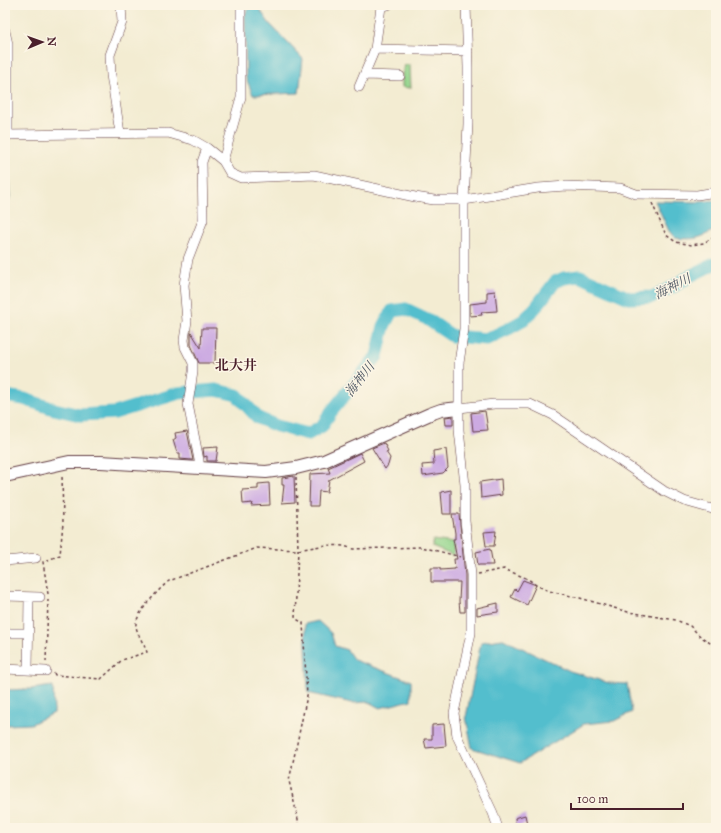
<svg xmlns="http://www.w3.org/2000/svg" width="721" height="833" font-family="'IM FELL Great Primer','Noto Serif JP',serif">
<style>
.green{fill:#94d58d;stroke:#6f7a5c}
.water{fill:#53becd;stroke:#4e6e7c}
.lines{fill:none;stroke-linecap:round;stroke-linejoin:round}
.river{stroke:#53becd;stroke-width:13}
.building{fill:#ccaae2}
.street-casing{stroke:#633e44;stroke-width:10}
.secondary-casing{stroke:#633e44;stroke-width:14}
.path{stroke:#633e44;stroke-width:1.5;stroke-dasharray:3 3;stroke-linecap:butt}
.street{stroke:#fff;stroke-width:9}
.secondary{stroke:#fff;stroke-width:12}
.labels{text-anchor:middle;stroke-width:3;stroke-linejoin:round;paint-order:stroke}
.water-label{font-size:13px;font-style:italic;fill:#4d5764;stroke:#fcf5e5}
.quarter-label{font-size:14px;font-weight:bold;fill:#4a1f2b;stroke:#fcf5e5}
</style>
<rect width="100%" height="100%" fill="#fcf5e5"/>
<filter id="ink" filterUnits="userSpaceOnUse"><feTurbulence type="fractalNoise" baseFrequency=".025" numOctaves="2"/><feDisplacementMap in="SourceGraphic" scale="8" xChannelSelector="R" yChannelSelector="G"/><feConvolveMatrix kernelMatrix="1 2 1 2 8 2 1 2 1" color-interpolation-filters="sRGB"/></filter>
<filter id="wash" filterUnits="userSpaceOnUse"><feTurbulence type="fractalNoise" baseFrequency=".012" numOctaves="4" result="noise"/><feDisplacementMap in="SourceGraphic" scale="16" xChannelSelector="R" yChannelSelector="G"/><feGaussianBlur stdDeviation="0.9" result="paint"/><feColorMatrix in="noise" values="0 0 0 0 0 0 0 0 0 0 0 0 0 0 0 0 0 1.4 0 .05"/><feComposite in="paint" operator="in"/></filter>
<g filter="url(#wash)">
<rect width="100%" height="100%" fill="#f3ecd2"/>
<path class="green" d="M405,65h5l1,23 -9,-1v-13z
M433,540l20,3 1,13 -22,-9z"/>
<path class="water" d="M254,5l4,2 11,16 34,36 -4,34 -46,2 -7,-17 -1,-63 2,-5z
M5,143l5,53 -5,22z
M716,200v29c-17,10 -21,11 -41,9l-6,-7 -14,-30 45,1z
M318,621l13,12 4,13 12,4 7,10 57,21v19l-31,8 -12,-6 -16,1 -44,-10 -3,-69z
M503,639l67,32 39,12 18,1 5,28 -18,9 -30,3 -64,39 -48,-15 -6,-31 15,-75z
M716,679v49l-4,-3v-44z
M53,686l1,27 -23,11 -26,1v-35l26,-1z"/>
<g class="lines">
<path class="river" d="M5,396l19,3 30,10 26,6 34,-2 65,-20 37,-3 21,5 21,23 19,8 31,8 14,-8 9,-14 46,-56 7,-30 8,-15 14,-2 21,10 25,17 35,3 21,-10 16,-9 12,-13 19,-25 9,-4 16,-2 49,22 23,-1 21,-10 17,-11 26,-13"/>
</g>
<g id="blocks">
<path class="building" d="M495,291l2,20 -16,1 1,3 -12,1v-12l17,-2v-10z
M202,328h14l-1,35h-16l-8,-18v-13l10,16z
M485,411l3,19 -15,1 -2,-18z
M453,416v9h-7l-1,-8z
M187,431l6,29h-2l-11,-1v-6h-3l-4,-13 3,-2 -1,-5z
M384,443l4,8 -2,1 4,6 -2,7 -3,4 -13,-21z
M218,447l-2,14h-9v-5l-3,1 -1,-9z
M446,449l2,19 -5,5 -20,3 -1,-11 12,-1 -1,-13z
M360,453l4,8 -35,19 -2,12 -8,-1 -1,15h-9l1,-32 20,-1 -2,-5z
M294,476l1,26 -13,1 2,-18h-2v-7z
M501,479l1,16 -21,3 -1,-16z
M269,483l1,22 -19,1 1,-3 -9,1 -1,-14 16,-1v-5z
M451,490v24h-8l-2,-22z
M452,514h7l6,61v37h-5l-1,-11 1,-19h-29v-14h9v2l15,-1 -1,-10h3l-4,-20h2v-6z
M496,531l-2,15h-8l-2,-14z
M490,549l3,16h-15l-2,-13z
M523,580l13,5 -9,20 -16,-8 4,-8 2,2z
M498,603v9l-21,3v-7z
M444,724l2,22 -20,2 -2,-9h8v-14z
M525,815l2,9 -11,3 -1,-9z"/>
</g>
</g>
<g filter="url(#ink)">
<use href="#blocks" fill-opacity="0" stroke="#633e44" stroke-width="1"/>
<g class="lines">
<defs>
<path id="street" d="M388,5l-7,2 -6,42 93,2
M466,5l2,62v57l-4,76v129l-5,34v67l6,55v36l6,54v58l-17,80 3,23 36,77 5,15
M5,31l3,13v92
M364,75l36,1
M359,87l16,-38
M120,133l-9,-58 -1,-20 12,-33 -1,-17
M5,135l163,-2 25,7 14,8 16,13 7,12 11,5 73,-3 101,22 19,3h30l74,-12 28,-2 54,2 16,6 61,1 19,-3
M223,161l18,-64v-92
M459,408l35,-4h36l23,11 111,76 20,10 32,9
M199,468v-8l-11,-56 5,-32v-9l-8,-16 -1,-7 3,-19 -3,-36 4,-26 15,-39 -1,-58 5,-14
M5,561l31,-3
M5,596l35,1
M5,633h23
M5,669l41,2
M28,670l1,-73"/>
<path id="secondary" d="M5,476l64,-14h32l165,10 30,-4 28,-7 106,-47 11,-4 18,-2"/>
</defs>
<use href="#street" class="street-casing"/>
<use href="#secondary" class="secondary-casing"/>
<path class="path" d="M652,203l14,32 10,7 16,3 12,-2 12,-8
M296,477l2,73 -3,68 8,5 4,73 -18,85 9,38v9
M478,574l26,-5 24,10 8,6 13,6 31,7 48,14 48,8 14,6 10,10 16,11
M48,594l-5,-32 17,-7 3,-32 -1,-49
M46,662l2,-62
M54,673l1,2 46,4 21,-19 25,-8c-3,-8 -10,-18 -11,-26 -2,-11 24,-38 33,-45l88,-33 41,2 28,-5 18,1 9,3 69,-2 39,10"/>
<use href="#street" class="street"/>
<use href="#secondary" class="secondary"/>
</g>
</g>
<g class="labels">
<g class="water-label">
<text transform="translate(672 286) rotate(-27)" y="5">海神川</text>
<text transform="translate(359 379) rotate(-52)" y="5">海神川</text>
</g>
<g class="quarter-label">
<text x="236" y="370">北大井</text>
</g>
</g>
<rect width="721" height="833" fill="none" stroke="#fcf5e5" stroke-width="20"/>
<g transform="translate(42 42) rotate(88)" stroke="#fcf5e5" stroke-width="3" paint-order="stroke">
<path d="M0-3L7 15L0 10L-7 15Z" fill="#4a1f2b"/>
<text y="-6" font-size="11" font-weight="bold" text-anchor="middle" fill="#4a1f2b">N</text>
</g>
<path d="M571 803v6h112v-6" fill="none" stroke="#4a1f2b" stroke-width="2"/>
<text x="577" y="803" font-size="12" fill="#4a1f2b" stroke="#fcf5e5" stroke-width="3" paint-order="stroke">100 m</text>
</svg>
